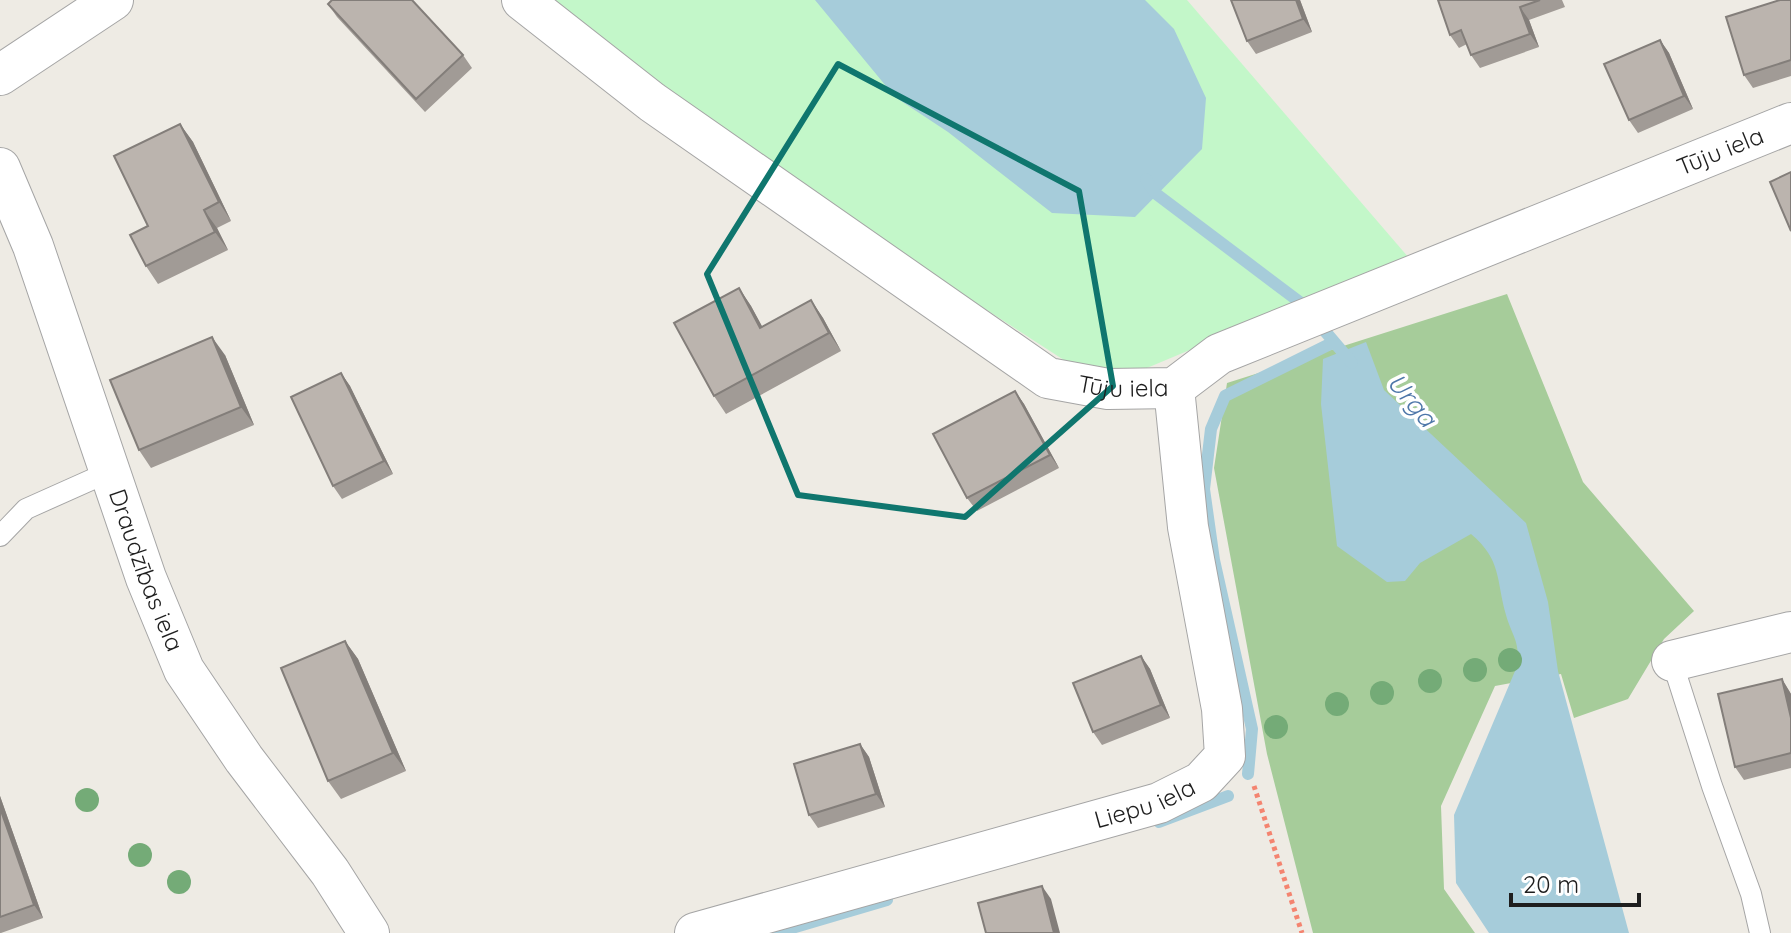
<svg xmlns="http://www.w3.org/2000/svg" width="1791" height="933" font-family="Quicksand,sans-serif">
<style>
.forest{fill:#a6cc9a}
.park{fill:#c3f7c9}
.water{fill:#a6ccda}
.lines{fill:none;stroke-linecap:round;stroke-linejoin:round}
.stream{stroke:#a6ccda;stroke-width:12}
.lane-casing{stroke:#a5a5a5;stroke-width:22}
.street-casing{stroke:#a5a5a5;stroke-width:42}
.path{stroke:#f48470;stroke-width:5;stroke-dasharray:4 4;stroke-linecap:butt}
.lane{stroke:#fff;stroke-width:20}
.street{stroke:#fff;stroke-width:40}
.tree{fill:#74ab77}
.wall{fill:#a19b96}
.shaded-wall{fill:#837e7a}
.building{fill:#bbb4ae;stroke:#837e7a;stroke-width:2}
.marked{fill:none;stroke:#0f766e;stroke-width:6;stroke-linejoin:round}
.labels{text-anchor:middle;stroke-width:7;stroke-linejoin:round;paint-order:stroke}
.street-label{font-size:24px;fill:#1e1e1e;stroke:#fff}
.water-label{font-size:26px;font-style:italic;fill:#4e77a9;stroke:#fff}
</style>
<rect width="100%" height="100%" fill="#eeebe4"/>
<path class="forest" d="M1507,294l76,188 111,129 -30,28 -36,60 -54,19 -13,-44 -66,12 -54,120 3,83 31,44h-162l-46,-179 -53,-286 13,-85z"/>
<path class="park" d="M550,0h637l222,258 -305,128 -406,-263z"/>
<path class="water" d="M815,0h330l29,29 32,69 -4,51 -67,68 -83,-4 -104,-81 -53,-35z
M1366,342l18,48 142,133 22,79 10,69 71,262h-140l-33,-50 -2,-68 64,-151c1,-25 -6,-28 -12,-49 -10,-35 -4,-55 -35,-81l-51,29 -15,18 -18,1 -50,-36 -16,-142 2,-45z"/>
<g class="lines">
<path class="stream" d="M1146,179l9,14 146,110 51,60
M1248,774l4,-45 -38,-169 -10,-71 7,-60 14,-33 109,-54
M1159,822l69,-26
M775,933l112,-33"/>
<defs>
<path id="lane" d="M0,536l26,-27 85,-38
M1672,661l40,125 39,108 9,39"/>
<g id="street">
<path id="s1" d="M522,0l130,102 396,276 60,11 66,-1 45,-34 572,-231"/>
<path d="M0,75l113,-75"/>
<path id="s2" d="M0,168l33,78 113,332 38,92 60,89 86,113 39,61"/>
<path d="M1672,661l119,-29"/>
<path id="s3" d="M695,933l464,-130 42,-21 24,-26 -3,-47 -34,-182 -14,-139"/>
</g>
</defs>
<use href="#lane" class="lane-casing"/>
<use href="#street" class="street-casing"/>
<path class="path" d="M1254,786l48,147"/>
<use href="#lane" class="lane"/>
<use href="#street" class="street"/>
</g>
<g class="tree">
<circle cx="1510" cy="660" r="12"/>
<circle cx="1475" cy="670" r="12"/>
<circle cx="1430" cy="681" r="12"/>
<circle cx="1382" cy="693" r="12"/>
<circle cx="1337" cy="704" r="12"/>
<circle cx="1276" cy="727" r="12"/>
<circle cx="87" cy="800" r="12"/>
<circle cx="140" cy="855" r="12"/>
<circle cx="179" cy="882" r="12"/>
</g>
<path class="wall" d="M1231,0h69l12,32 -56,22 -9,-13z
M1438,0h124l3,7 -36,13 10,27 -59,21 -9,-13 -4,-11 -8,4 -9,-13z
M1791,0v76l-38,12 -9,-13z
M328,4l135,51 9,13 -47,44 -88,-95z
M1660,40l9,13 24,56 -55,24 -9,-13z
M180,124l13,18 38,79 -14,7 11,22 -70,34 -12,-18 2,-40z
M739,288l12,18 11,21 49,-27 12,18 18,33 -115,63 -12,-18z
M225,355l29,70 -103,43 -12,-18z
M341,373l9,13 43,88 -51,25 -9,-13z
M1015,391l9,13 35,64 -82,43 -10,-13z
M345,641l13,18 48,112 -65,28 -13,-18z
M1141,656l9,13 20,49 -68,27 -9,-13z
M1782,679l9,15v74l-47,12 -9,-13z
M860,744l9,13 16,50 -67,21 -9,-13z
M0,796l43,122 -42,15h-1z"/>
<path class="shaded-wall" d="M1296,0h4l12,32 -9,-13z
M1520,7l9,13 10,27 -9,-13z
M1660,40l9,13 24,56 -9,-13z
M180,124l13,18 38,79 -12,-19z
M204,210l13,18 11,22 -13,-18z
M739,288l12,18 22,40 -13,-18z
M811,300l12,18 18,33 -12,-18z
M212,337l13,18 29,70 -13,-18z
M341,373l9,13 43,88 -9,-13z
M1015,391l9,13 35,64 -9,-13z
M345,641l13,18 48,112 -13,-18z
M1141,656l9,13 20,49 -9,-13z
M1782,679l9,15v24z
M860,744l9,13 16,50 -9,-13z
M0,796l43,122 -9,-13 -34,-97z
M1042,886l9,13 9,34h-6z"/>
<path class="building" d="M332,0h80l51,55 -47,44 -88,-95z
M1231,0h65l7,19 -56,22z
M1438,0h102l-20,7 10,27 -59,21 -10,-25 -11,5z
M1780,0h11v60l-47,15 -18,-58z
M1660,40l24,56 -55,24 -25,-56z
M180,124l39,78 -15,8 11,22 -69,34 -16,-31 18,-9 -34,-70z
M1791,172v59l-21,-49z
M739,288l21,40 51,-28 18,33 -115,63 -40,-73z
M212,337l29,70 -102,43 -29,-70z
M341,373l43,88 -51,25 -42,-89z
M1015,391l35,64 -83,43 -34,-64z
M345,641l48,112 -65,28 -47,-113z
M1141,656l20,49 -68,27 -20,-49z
M1782,679l9,39v35l-56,14 -17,-73z
M860,744l16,50 -67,21 -15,-51z
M0,808l34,97 -34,12z
M1042,886l12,47h-68l-8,-30z"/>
<path class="marked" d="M838,64l241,127 34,195 -148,131 -167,-22 -91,-221z"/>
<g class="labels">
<g class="street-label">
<text dy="8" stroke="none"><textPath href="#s1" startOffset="1372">Tūju iela</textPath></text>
<text dy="8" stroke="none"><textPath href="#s1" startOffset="724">Tūju iela</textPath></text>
<text dy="8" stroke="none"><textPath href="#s2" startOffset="428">Draudzības iela</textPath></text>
<text dy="8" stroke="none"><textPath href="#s3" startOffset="468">Liepu iela</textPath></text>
</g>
<g class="water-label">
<text transform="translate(1412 400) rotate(50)" y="9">Urga</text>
</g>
</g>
<path d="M1511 893v12h128v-12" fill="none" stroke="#1e1e1e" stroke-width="4"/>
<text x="1523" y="893" font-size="24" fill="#1e1e1e" stroke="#ffffff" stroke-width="6" paint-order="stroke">20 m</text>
</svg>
